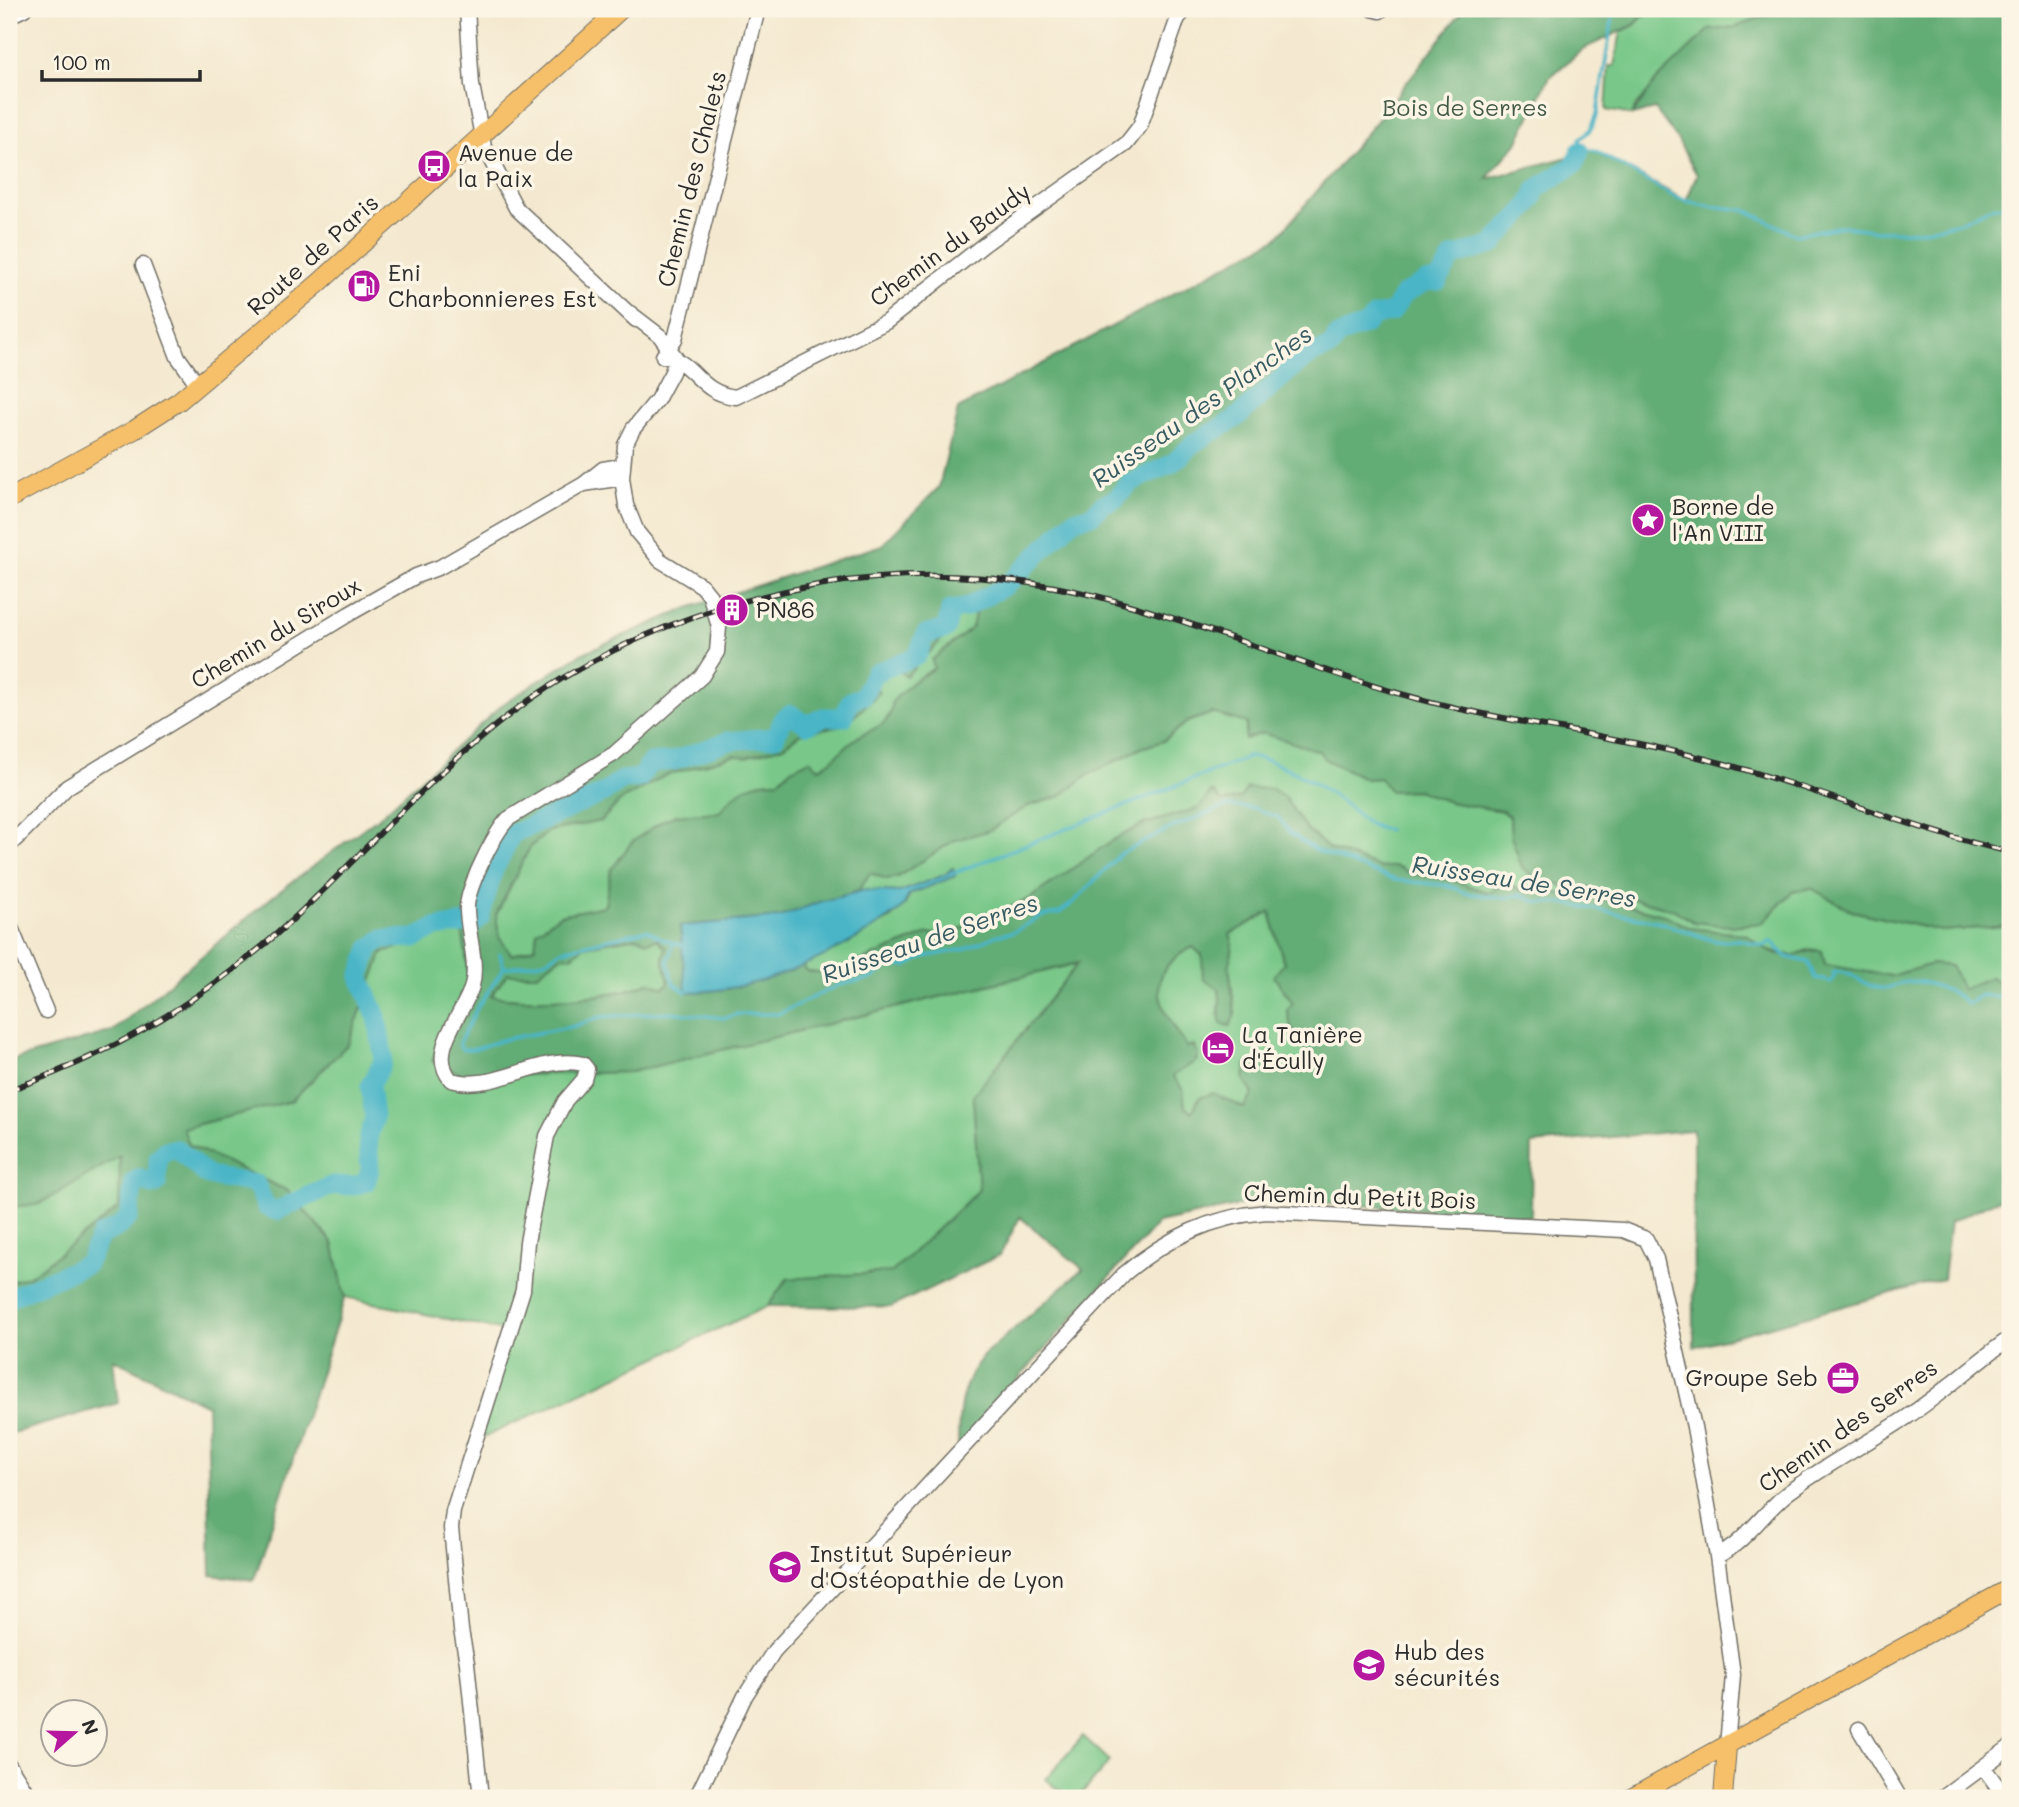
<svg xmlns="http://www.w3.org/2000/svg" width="2019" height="1807" font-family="Mali,sans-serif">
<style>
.green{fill:#79c889;stroke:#527a5a;stroke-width:2}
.forest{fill:#62ac75;stroke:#466c50;stroke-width:2;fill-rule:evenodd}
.water{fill:#4ab5c7;stroke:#3a7079;stroke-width:2}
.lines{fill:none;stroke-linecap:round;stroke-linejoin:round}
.stream{stroke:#4ab5c7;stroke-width:3.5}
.river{stroke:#4ab5c7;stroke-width:19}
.minor-casing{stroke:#716e65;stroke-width:17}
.major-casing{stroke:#716e65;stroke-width:20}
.minor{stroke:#fff;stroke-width:14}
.major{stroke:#f6c06b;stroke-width:18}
.rail-casing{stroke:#2b2b2b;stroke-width:6}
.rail{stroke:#fcf5e5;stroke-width:3.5;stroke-dasharray:10;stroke-linecap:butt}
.labels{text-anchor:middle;stroke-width:7;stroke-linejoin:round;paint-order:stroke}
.park-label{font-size:23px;fill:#425a47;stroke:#fcf5e5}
.poi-label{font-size:23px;fill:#2b2b2b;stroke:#fcf5e5;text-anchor:start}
.street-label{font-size:23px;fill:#2b2b2b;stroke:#fcf5e5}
.water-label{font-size:24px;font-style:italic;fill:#365b62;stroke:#fcf5e5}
</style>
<rect width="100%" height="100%" fill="#fcf5e5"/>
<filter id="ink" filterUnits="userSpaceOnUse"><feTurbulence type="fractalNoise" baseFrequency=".0143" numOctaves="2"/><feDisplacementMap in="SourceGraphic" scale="14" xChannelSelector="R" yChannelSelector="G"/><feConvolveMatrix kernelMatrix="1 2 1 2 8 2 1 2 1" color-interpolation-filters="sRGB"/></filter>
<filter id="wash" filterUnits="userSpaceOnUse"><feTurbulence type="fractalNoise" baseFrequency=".00686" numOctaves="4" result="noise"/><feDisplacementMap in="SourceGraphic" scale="28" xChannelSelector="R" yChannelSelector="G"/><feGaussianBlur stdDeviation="1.57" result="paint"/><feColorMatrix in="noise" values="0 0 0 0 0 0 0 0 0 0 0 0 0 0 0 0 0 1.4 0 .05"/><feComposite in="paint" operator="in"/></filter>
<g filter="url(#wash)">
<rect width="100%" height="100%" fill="#f4e9d0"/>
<path class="green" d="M1650,9h131l-45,18 -27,3 -73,75 -4,10 -26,-5 3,-44h5l7,-34 14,-7z
M965,614h10l-3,14 -40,32 2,8 -23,15 -32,47 -24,9 -19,20 -17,9 -28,1 -13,12c-28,-1 -42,10 -59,31l-43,3 -65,55 -6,36 -45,9 -25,32 -23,8 -13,-18 -3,-22 34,-68 19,-16 52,-10 19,-20 44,-25 70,-21 50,-9 15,-12 47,-10 29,-41 9,-9 12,-4 59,-53z
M1212,713l35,10 -2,15 18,-5 56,18 8,9 39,19 14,-1 10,13 27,-1 32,12 54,9 7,6 1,19 32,46 52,7 78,20 21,13 68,1 30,-31 19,-4 41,23 89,20 65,-5 4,3v61l-19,-13 -29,12 -30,-25 -41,12 -66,-11 -3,-14 -13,-2 -16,7 -35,-9 -10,-12 -58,-7 -23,-12 -73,-19 -73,-7 -16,-8 -16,11 -37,-13 -40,-6 -16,-8 -15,2 -52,-19 -23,-20 -21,-31h-45l-96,26 -31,16 -84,59 -49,22 -32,13h-20l-95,38h-26l-5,-7 88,-46 15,-14 5,-11 45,-18 -4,-7 -6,6 -45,17 -42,-1 12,-18 17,6 10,-2 58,-37 35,-10 38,-24 33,-10 25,-20 55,-28 22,-7 24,-19z
M1270,911l14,53 -10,13 19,26 -6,6 4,18 13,14 2,15 -17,14 -45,9 9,15 -9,14 -52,4 -7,-5 -2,-17 -11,-14 24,-15c-25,-41 -67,-84 -3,-114 19,15 32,45 25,68l17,-1 -6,-47 4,-21 -3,-12z
M463,928l6,51 -17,89 13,8 166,-4 448,-109 -106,133 6,94 -87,83 -105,6 -19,27 -288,133 24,-108 -159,-34 -12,-54 -45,-52 -99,-46 -6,-17 108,-27 57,-57 35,-92z
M637,937l10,5 10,-3 9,9 -3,9 6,26 -6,5 -13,-6c-35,17 -120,21 -159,14l16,-22h30l24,-18h11l12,-10z
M120,1155v53l-90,68 -21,6v-75l30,-3z
M1083,1736l27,25 -32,37h-10l-22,-19z"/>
<path class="forest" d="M1464,9h186l-16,16 -51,24 -34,29 -32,65 -31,36 108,-29 92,51 11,-26 -20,-36 -22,-30 -23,6 24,-34 53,-51 27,-3 45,-18h229v920l-4,-3 -65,5 -89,-20 -41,-23 -19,4 -30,31 -33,3 -35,-4 -21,-13 -78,-20 -52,-7 -21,-14 -11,-32 -1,-19 -7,-6 -54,-9 -32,-12 -27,1 -10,-13 -13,1 -41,-19 -7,-9 -56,-18 -18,6 2,-16 -35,-10 -25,9 -24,19 -22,7 -55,28 -25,20 -33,10 -38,24 -35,10 -58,37 -10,2 -17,-6 -12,18 -78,26 -100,9 7,66 68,-11 47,-16 6,7h25l95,-38h20l32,-13 49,-22 84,-59 31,-16 55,-16 13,-17 10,11 18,-4 7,-10 25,1 13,9 21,31 23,20 52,19 15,-2 16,8 40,6 37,13 16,-11 16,8 73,7 73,19 23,12 58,7c10,11 31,23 46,20 12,-2 16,-6 28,-4l3,14 66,11 41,-12 19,2 11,23 29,-12 19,13v204l-60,28 -7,57 -249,68 -1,-217 -161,14 -1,73 -263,-18 -110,24 -200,223c0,-36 3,-63 26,-91l99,-86 -63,-52 -20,38 -109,52 -123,-1 19,-27 105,-7 87,-82 -6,-94 105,-133 -447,109 -166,4 -33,-15 37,-82 -7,-51 -79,24 -35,92 -57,57 -108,27 6,17 99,46 45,52 12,54 -91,283 -43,-5 -4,-170 -94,-46 5,44 -109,31v-152l21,-6 89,-68 1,-52 -81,48 -30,3v-146l104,-30 159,-134 112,-84 119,-109 78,-50 107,-46 194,-63 57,-58 19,-78 319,-171 98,-115zM965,614h10l-3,14 -40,32 2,8 -23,15 -19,19c1,26 -21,25 -37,37 -15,11 -18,20 -36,29l-9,-8 -19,9 -13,12c-28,-1 -42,10 -59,31l-43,3 -14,6 -30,21 -21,28 -6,36 -45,9 -23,16 -2,16 -23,8 -13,-18 -3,-22 34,-68 19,-16 52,-10 19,-20 44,-25 70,-21 12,2 38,-11 15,-12 47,-10 33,-31 -4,-10 9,-9 12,-4 10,6 45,-46 4,-13zM1270,912l14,51 -10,13 19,27 -6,6 4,18 13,14 2,15 -9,10 -18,7 -14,-14 -19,6 -2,14 9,15 -9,14 -31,-15 -14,5 -7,14 -7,-5 -2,-17 -10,-14 23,-15 2,-7 -5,-9 -6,2c-26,-38 -49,-74 6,-100l9,8 1,24 16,10c3,13 -2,23 2,35l9,2 5,-12 -6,-47 4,-22 -3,-11zM637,937l10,5 10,-3 9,9 -3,9 6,26 -6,5 -13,-6c-35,17 -120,21 -159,14l16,-22h30l24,-18h11l12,-10z"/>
<path class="water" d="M953,868l2,8 -45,18c-5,6 -5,13 -11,17 -59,42 -138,82 -213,81l-6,-66 100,-9 39,-15 46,-12 35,2 45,-17z"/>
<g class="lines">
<path class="stream" d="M1614,9l-17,106 -6,14 -11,10v12l14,-1 81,47 26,8 44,5 51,25 47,-9 34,5h43l40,-9 29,-14 21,-3
M954,873l295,-116c24,-1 77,32 97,48 15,12 22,22 42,25
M475,922l4,8
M673,944l-5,17 5,22 13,9
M500,954l4,14 -27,40 -18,35 3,6h11l33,-10 69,-13 25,-9 69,-5 56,6 12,-4h41l61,-29 34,-7 15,-12h19l17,-9 41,-8 33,-14 15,-3 29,-16 17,-3 14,-10 47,-49 53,-27 54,-21 27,2 25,10 11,15 25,17 80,30 56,6 14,7 38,5 17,-3 16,7 32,2 88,17 59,20 25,-1 24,6 7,-5 16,16 21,5 7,16 16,4 3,-4 -1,-5c15,-4 26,9 41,14 14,4 19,-2 32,-5 18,-3 50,10 62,22l13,-9 24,2 5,6
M504,968l41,-7 17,-11 85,-20 16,9 24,8"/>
<path class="river" d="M9,1298l78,-34 14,-29 18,-8 10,-10 5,-35 5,-4 14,8 4,-2 1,-26 8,-8 11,-1 31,27 48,8 10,23 10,4 57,-26 21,1 12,-4 4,-12 -2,-31 6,-21 -4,-33 12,-21 1,-8 -6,-39 -17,-40 10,-29 12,-9 34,-1 19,-10 40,-6 5,-4 13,-46 19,-38 92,-41 18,-13 18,-2 10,-15 23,-2 55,-20 47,-4 9,-20 7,-3 16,11 16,-8h21l6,-16 13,-5 11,-23 43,-17 8,-21 21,-6 4,-19 15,-2 42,-23 66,-65 19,-5 11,-11 12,-5 15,-16 43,-20 21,-20 41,-24 57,-50 20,-15 19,-7 6,-11 28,-11 10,-9 17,-4 12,-18 21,-12 13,-1 15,-24 40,-12c13,-21 37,-31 43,-56l38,-24 6,-14"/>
</g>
</g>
<g filter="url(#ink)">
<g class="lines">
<defs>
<path id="minor" d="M467,9l5,76 12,62 32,61 120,112
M758,9l-83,330 -12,17c33,5 34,37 73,41l150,-75 100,-79 140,-99 14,-18 38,-108 8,-9
M1372,9l8,2
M9,16l15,-7
M143,265l35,92 20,28
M621,466l-18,3 -19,15 38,-6
M9,846l58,-59 282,-173 67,-38 24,-9 144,-83
M9,923l37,88
M1717,1556c26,-11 48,-46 72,-64 39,-29 78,-48 118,-75 36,-24 68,-54 103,-79
M1859,1729l41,69
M9,1765l21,33
M1984,1768l22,30
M481,1798l-14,-135 -6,-33 -10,-102 2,-17 70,-221 4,-48 20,-106 18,-35 19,-22 3,-10 -4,-5c-45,-10 -88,29 -132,16 -25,-29 13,-66 21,-94 6,-23 -4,-51 -5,-75 -2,-20 27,-77 41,-92l106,-65 88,-78 15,-24 2,-25 -9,-31 -8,-10 -42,-26 -23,-28 -11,-27 -4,-27 3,-33 8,-16 24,-29 15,-28 4,-14 -16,-22 -30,-23
M696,1798l49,-102 29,-45 350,-377c43,-36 86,-57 142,-62l357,18 23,9 10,20 38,168 23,129 16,119 -6,71
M1941,1798l69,-51"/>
<path id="major" d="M9,499l125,-69 45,-29 140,-118 302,-274
M1631,1798l379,-210
M1723,1798l4,-52"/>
</defs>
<use href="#minor" class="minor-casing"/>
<use href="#major" class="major-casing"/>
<use href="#minor" class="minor"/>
<use href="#major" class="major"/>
<defs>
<path id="rail" d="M9,1090c105,-36 201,-94 282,-169 90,-83 166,-179 272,-243 159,-95 352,-127 533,-82 103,26 202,69 305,98 106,30 217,41 324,70 96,26 188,66 285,88"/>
</defs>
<use href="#rail" class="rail-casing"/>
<use href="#rail" class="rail"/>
</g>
</g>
<defs>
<symbol id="bus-disc" viewBox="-11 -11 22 22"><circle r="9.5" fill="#b5179e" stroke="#fcf5e5"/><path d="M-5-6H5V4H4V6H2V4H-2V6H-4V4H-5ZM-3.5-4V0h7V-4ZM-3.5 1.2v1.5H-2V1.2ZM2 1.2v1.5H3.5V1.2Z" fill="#fff"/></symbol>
<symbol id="fuel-disc" viewBox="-11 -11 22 22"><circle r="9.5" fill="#b5179e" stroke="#fcf5e5"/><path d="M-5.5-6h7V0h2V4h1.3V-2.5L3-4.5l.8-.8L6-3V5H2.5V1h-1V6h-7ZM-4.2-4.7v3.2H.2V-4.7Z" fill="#fff"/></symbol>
<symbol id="sight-disc" viewBox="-11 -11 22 22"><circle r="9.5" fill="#b5179e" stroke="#fcf5e5"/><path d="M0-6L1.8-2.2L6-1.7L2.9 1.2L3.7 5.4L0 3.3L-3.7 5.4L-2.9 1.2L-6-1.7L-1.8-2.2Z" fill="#fff"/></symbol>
<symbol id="building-disc" viewBox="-11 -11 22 22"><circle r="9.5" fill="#b5179e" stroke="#fcf5e5"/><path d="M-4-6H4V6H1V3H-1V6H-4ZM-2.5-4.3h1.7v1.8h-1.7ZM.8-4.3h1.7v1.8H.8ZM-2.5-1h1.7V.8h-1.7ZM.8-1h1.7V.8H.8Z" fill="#fff"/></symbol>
<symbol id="hotel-disc" viewBox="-11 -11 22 22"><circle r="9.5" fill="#b5179e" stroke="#fcf5e5"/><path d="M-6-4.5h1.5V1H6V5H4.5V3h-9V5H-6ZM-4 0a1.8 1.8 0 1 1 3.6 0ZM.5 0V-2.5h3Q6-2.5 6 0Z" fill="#fff"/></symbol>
<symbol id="office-disc" viewBox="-11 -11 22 22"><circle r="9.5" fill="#b5179e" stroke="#fcf5e5"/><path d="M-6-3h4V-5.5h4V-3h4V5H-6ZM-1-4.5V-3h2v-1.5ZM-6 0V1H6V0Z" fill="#fff"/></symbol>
<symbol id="university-disc" viewBox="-11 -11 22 22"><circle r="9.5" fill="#b5179e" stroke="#fcf5e5"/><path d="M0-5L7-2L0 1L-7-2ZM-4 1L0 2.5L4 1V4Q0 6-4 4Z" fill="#fff"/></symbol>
</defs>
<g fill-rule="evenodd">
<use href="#bus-disc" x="415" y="147" width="38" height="38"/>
<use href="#fuel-disc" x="345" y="267" width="38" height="38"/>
<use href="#sight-disc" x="1629" y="501" width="38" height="38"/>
<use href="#building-disc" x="713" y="591" width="38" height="38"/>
<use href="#hotel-disc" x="1199" y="1029" width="38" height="38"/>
<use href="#office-disc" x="1824" y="1359" width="38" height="38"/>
<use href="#university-disc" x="766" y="1548" width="38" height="38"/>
<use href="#university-disc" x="1350" y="1646" width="38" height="38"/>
</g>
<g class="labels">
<g class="park-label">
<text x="1465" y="116">Bois de Serres</text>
</g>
<g class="poi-label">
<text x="458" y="161">Avenue de<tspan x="458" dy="26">la Paix</tspan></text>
<text x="388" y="281">Eni<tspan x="388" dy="26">Charbonnieres Est</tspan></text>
<text x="1672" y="515">Borne de<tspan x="1672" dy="26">l'An VIII</tspan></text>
<text x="756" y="618">PN86</text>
<text x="1242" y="1043">La Tanière<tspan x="1242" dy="26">d'Écully</tspan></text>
<text x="1818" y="1386" text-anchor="end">Groupe Seb</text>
<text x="810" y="1562">Institut Supérieur<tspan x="810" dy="26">d'Ostéopathie de Lyon</tspan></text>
<text x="1394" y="1660">Hub des<tspan x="1394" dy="26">sécurités</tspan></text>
</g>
<g class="street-label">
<text transform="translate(692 179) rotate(-76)" y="8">Chemin des Chalets</text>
<text transform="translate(950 245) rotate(-36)" y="8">Chemin du Baudy</text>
<text transform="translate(313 255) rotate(-42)" y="8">Route de Paris</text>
<text transform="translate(276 633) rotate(-31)" y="8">Chemin du Siroux</text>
<text transform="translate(1360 1197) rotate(2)" y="8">Chemin du Petit Bois</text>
<text transform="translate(1848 1426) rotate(-35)" y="8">Chemin des Serres</text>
</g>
<g class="water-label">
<text transform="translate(1202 407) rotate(-35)" y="8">Ruisseau des Planches</text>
<text transform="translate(1524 882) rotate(9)" y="8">Ruisseau de Serres</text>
<text transform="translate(930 939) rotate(-19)" y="8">Ruisseau de Serres</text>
</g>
</g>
<rect width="2019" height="1807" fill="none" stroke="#fcf5e5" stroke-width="35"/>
<g transform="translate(74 1733) rotate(70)"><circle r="33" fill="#fcf5e5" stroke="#a8a49b" stroke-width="2"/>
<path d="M0-5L12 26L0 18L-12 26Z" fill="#b5179e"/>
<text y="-10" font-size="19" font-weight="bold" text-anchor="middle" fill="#2b2b2b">N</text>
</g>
<path d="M42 70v10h158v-10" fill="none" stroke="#2b2b2b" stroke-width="3.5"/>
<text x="52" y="70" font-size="21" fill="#2b2b2b" stroke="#fcf5e5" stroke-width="5" paint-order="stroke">100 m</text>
</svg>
